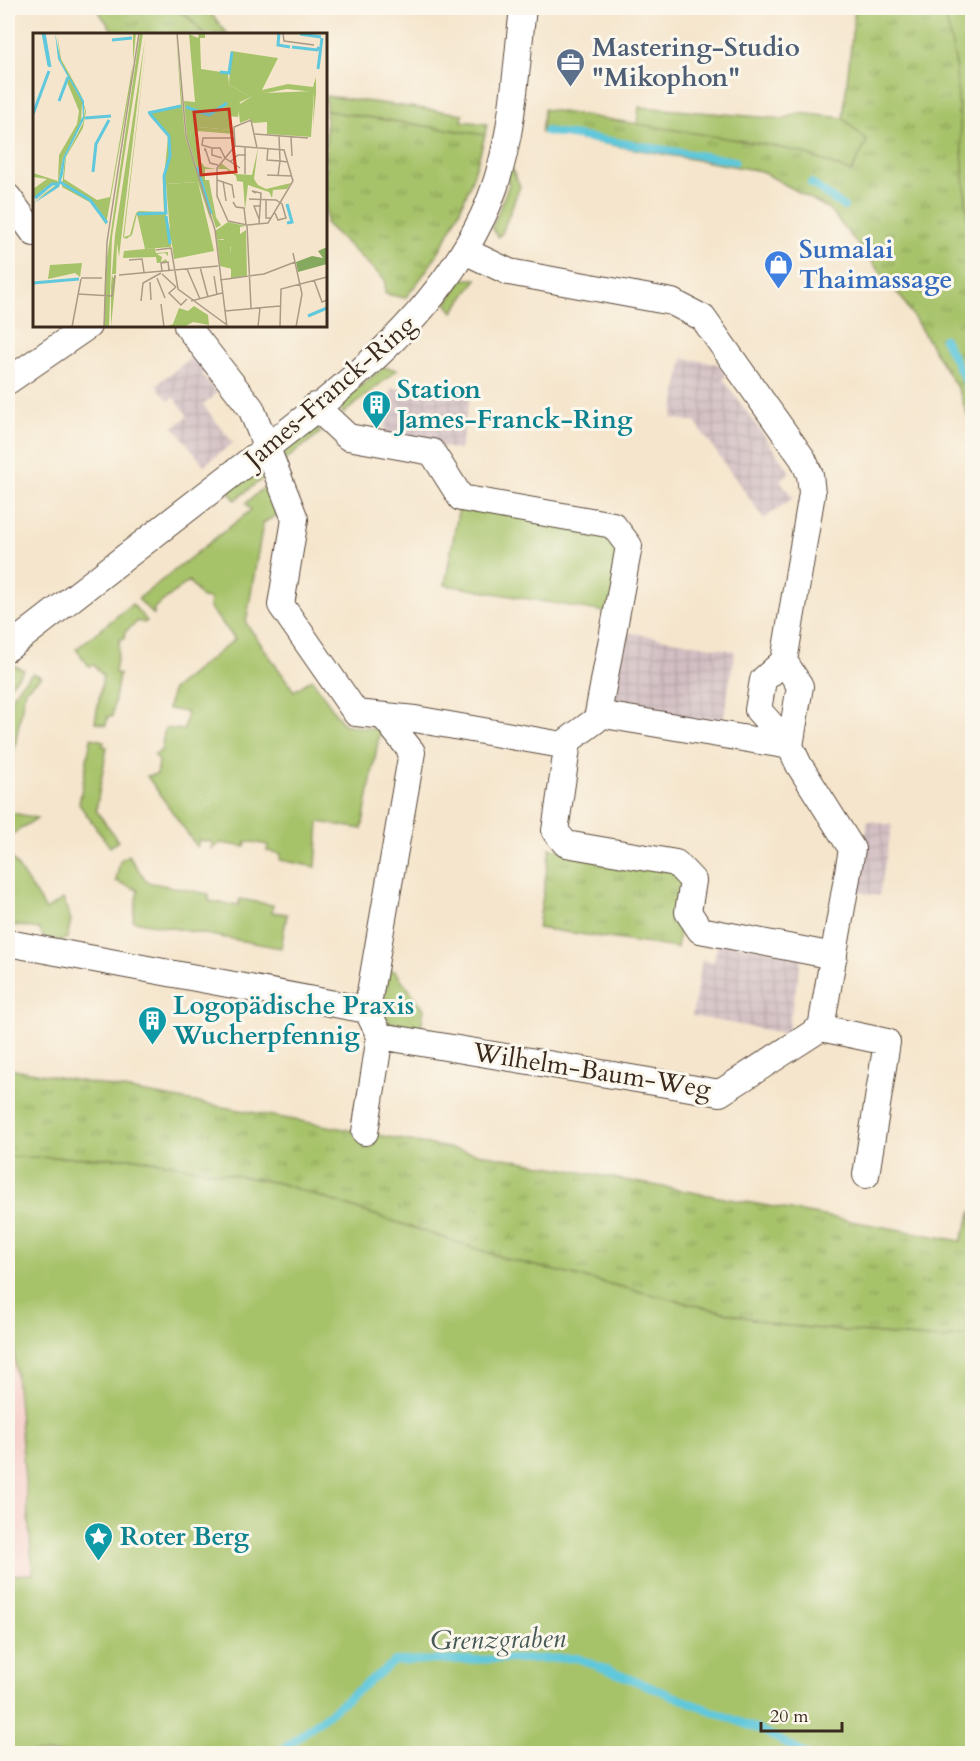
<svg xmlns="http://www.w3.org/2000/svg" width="980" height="1761" font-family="Cardo,serif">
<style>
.built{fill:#f7d0cb}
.industrial{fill:url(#industrial-grid)}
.grass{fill:#a7c36a;stroke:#717644;stroke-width:1.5}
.park{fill:url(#park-tufts);stroke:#717644;stroke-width:1.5}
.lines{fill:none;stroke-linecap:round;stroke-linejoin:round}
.stream{stroke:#60c8dc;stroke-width:8}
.minor-casing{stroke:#574638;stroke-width:28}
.minor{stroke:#fff;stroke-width:26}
.labels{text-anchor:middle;stroke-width:6;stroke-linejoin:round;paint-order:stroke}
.service-label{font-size:26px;font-weight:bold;fill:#4e5e75;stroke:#fbf7ec;text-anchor:start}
.shop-label{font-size:26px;font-weight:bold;fill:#366cbe;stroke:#fbf7ec;text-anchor:start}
.culture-label{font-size:26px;font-weight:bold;fill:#0d838f;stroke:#fbf7ec;text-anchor:start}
.street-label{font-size:26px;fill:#3b2a1e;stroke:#fbf7ec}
.water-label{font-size:27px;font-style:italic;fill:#465957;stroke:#fbf7ec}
.inset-river{fill:none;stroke:#60c8dc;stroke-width:3}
.inset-road{fill:none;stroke:#ab9a86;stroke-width:1.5}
.view{fill:#c8321e;fill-opacity:0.15;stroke:#c8321e;stroke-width:3}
.inset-edge{fill:none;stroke:#3b2a1e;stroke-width:3}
</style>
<defs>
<pattern id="industrial-grid" width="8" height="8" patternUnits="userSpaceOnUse" patternTransform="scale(1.5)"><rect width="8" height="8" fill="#d2bec2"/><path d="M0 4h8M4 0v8" fill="none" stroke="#b5a3a6"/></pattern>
<pattern id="park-tufts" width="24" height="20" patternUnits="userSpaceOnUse" patternTransform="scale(1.5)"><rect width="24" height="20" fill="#a7c36a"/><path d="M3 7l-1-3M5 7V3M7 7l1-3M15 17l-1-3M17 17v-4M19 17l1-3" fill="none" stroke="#899f57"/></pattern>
</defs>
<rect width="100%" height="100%" fill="#fbf7ec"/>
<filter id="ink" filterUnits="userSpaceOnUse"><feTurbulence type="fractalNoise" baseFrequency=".0167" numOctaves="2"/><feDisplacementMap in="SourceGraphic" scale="12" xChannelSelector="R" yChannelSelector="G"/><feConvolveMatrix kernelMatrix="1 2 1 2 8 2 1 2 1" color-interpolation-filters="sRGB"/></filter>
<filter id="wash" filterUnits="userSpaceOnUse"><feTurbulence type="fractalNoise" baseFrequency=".008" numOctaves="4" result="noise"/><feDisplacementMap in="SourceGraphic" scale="24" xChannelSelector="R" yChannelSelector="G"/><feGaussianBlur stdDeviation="1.35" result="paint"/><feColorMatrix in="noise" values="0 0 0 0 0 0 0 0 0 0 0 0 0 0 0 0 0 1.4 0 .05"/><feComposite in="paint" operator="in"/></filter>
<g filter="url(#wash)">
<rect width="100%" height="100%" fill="#f5e5cc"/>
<path class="built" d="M8,1281l25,293 -25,1z"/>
<path class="industrial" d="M196,354l13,15 -7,6 15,18 -14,12 30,38 -29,22 -30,-38 14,-11 -14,-19 -5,4 -13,-16z
M683,358l35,6 8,12 -3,3 67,93 -10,8 13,18 -29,21 -69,-97 -23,-4z
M448,385l23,4 -11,61 -77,-14 9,-48 23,4z
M627,632l108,19 -13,76 -117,-20 10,-54 8,1z
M868,821l24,4 -13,71 -24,-5z
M718,941l84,15 -15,78 -95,-18 10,-56 12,2z"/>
<path class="grass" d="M167,8h39l22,26h-24l-18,-19z
M944,8h28v253l-2,-9z
M326,96l137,18 -1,7 25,3 -2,11 -159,-24z
M639,107l145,12 15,-6 44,5 24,23 -16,31 -48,-19 -166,-29z
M511,167l9,19 -18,47 -4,4 -6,-9 17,-44 -4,-10z
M463,279h14l-24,33 -7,-9z
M384,367l13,3 -54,44 -3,-12z
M312,425l9,7 -37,29 -1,-14z
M254,471l12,5 -31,24 -7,-9z
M269,483l11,30 -17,10 -17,100 48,68 18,-12 31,45 37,6 -18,99 -43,-7 -3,45 -36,-7 1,-6 -14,-3 1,-6 -22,-4 -1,6 -24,-4 -9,6 1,-7 -14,-2 -2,7 -50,-71 10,-2 2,-13 -5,-6 7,-4 4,-23 19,2 3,-18 -19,-3 4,-19 63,-51 -26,-32 1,-8 -8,-1 -13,-17 -35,27v7l-16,-16 113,-89 -5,-7z
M459,506l153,26 10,14 -11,67 -166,-28z
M132,604l15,17 -3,2 -6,-2 -13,11 -1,7h-4l-5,34 4,1 -7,43 -4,-1 -2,9 -11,-3 8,-46 -10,-12 -3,3 -14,-18z
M13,665l11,5 -16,18v-16z
M33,673l8,4 -16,13 -17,95v-81l11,-18z
M91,738l13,3 -1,5 4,1 -11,63 22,31 -8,6 -31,-43z
M8,812l29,6 -29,19z
M8,852l38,58 17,-11 8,21 -4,18 -5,3 -18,-3 -5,-9 -31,-5z
M128,855l19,27 62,12v7l29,5 2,-7 33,6 -1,7 15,2 -6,34 -148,-27 5,-31 -22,-9 4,-20z
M389,970l6,1 29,38 -3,19 -31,-5 -8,-11z
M8,1157l128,1 143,25 228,76 271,66 164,14 30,-5v419h-964v-178l25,-1 -25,-293z"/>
<path class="park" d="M96,8h71l19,7 18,19h-89z
M855,8h89l11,52 15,192 2,9v167l-13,-37 -56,-91 -74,-91 -68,-38 -220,-38 3,-24 225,36 34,8 48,19 16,-31 -24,-23z
M326,111l159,24c-15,61 -39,116 -80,163l-20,-4v-14l-59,-56z
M550,848l127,21 10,14 -10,65 -139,-20z
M8,1068l953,173 11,-30v123l-30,5 -164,-14 -271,-66 -228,-76 -143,-25 -128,-1z"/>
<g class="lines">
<path class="stream" d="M546,131l189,30
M811,183l33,24
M944,339l28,54
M277,1754l118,-93 182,-3 188,74 40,22"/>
</g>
</g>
<g filter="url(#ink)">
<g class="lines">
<defs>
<path id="minor" d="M8,197l26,36
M465,251l44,21 163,30 31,16 100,141 7,16 2,18 -28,168 16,25 -10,60 -32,-36 5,-30 21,-19
M187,326l64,82 44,111 -14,86 75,108 59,6 147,26 34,-25 2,-6
M8,381l80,-55
M8,648c71,-55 143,-111 214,-166 98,-76 207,-152 261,-266 30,-63 32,-140 40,-208
M568,742l-13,89 11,13 110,19 17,18 -5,31 12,18 134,26
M8,943l359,67 13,26 340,57 101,-65 31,-179 -53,-84 -9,-19 -192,-32 31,-168 -16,-21 -152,-27 -29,-46 -84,-15 -33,-31
M367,1010l45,-258 -27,-34
M821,1028l66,14 -21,133
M365,1132l15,-96"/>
</defs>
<use href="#minor" class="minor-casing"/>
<use href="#minor" class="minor"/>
</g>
</g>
<defs>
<symbol id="office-pin" viewBox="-11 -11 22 30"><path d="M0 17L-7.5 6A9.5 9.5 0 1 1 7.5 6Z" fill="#5c6f8a" stroke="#fbf7ec"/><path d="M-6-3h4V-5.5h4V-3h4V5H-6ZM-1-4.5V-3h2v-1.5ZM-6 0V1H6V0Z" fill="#fff"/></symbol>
<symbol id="shop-pin" viewBox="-11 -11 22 30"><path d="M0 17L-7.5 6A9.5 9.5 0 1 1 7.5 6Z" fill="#3f7fe0" stroke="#fbf7ec"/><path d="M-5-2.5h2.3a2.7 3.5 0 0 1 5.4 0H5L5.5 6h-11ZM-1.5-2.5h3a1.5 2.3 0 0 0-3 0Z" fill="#fff"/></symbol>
<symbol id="building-pin" viewBox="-11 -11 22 30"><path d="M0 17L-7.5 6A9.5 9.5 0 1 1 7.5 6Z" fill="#0f9aa8" stroke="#fbf7ec"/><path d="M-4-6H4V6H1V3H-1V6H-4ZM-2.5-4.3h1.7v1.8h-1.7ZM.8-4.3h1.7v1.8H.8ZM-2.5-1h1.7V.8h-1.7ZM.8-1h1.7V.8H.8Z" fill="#fff"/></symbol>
<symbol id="sight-pin" viewBox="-11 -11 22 30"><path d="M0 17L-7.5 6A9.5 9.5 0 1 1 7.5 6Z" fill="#0f9aa8" stroke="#fbf7ec"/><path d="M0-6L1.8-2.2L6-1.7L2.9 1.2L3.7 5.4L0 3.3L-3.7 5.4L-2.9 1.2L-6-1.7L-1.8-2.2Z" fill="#fff"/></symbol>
</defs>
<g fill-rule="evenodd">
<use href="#office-pin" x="554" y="46" width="33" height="45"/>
<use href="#shop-pin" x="762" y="248" width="33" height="45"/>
<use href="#building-pin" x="360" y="388" width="33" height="45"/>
<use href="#building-pin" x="136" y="1004" width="33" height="45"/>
<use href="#sight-pin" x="82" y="1520" width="33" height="45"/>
</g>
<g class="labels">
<g class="service-label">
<text x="592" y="56">Mastering-Studio<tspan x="592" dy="30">"Mikophon"</tspan></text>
</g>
<g class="shop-label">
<text x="799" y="258">Sumalai<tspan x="799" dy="30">Thaimassage</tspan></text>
</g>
<g class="culture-label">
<text x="397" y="398">Station<tspan x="397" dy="30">James-Franck-Ring</tspan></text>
<text x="173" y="1014">Logopädische Praxis<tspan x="173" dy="30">Wucherpfennig</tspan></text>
<text x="120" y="1545">Roter Berg</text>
</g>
<g class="street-label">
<text transform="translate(330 391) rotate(-41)" y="9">James-Franck-Ring</text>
<text transform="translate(592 1070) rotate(9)" y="9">Wilhelm-Baum-Weg</text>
</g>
<g class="water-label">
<text transform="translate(498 1639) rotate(-1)" y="9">Grenzgraben</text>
</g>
</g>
<g transform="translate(33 33)">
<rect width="294" height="294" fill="#f5e5cc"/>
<path d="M24,0l4,26 20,36 5,16 -3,17 -17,29 -2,22 33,21 13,-3 23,-134v-30h3l-5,50 -25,142 -13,-21 -31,-17 3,-29 18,-35 2,-13 -25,-50zM107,0h3l-31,204 -3,90h-5l1,-55zM143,0l9,103 23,69 3,17 -13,-40 -33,2 1,31 -29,-1 -5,21 -6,4 -3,-2 24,-199 -23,199 6,-2 6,-22 3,-2 25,1 -1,-24 5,-51 -18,-24 31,-8zM166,0h6v5h-5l1,31 27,4 1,12 22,12 -11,5 -2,15 -9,-1 4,14 -36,-3 -7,6 25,84 6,8 -5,3 -29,-91 -3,-36 11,1 -6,-68 9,4zM112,6l-26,218 -2,-14 -1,31h-4l1,4 3,-3 -5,52v-41l4,-51zM283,44v16l-3,34 1,-35 -27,-3 -21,4 -4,-3 26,-6 25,3zM36,45l13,24 -1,22 -18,34 -5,26 -4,5 -21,13 23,-17 -5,-1 -18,14v-9l14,-10 -14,-2v-4l25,8 1,-26 18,-31 2,-13 -12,-29zM195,189l18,4 -6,1v7l6,-4 1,46 -16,2v-31l-8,-8 -6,1 -2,-9zM122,215l1,5 12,-1v4l-3,-3 -8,1 5,3 -1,5 5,-3 1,3 -10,1 -1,-6 -33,1 1,-7z" fill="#a7c36a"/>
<path d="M294,214v17l-29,8 -2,-10 16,-6 11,2 -5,-7z" fill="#85a95e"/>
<path d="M198,18l47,7 -16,32 4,3 48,-2 -3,46 -44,-3v-12l-14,1 -3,-4 -10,4 -2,-18 13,-8 -22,-12z" fill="#a7c36a"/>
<path d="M164,94l36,3 1,4 -37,-3 -2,6 5,24 5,6 11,2h-11v11h4l7,37 5,8 -6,-8 -22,-70 -3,-14zM225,115l-4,31 4,6 8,4 25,-6 -4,6 -14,1 -1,8 -3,-6 -21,-7 -3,25 -2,-28 -6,-1 -1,-5 -10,-7h-8l3,-6 14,11 17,1zM184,207h13l2,29 -12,-3zM161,273l14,9 1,10 -16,-3 -9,5h-18l7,-3 6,-16 9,3z" fill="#a7c36a"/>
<path d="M165,149l16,69 -40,8 -3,-21v9l-26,2 -8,-35 29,1 4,16 -4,-47zM49,230l-2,14 -5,-4 -27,6 2,-14z" fill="#a7c36a"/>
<path d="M22,0l6,29 23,39v18l-19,39 -2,16 -4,13 -26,17 25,-20 5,-26 20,-42 -1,-14 -24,-43z" fill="#60c8dc"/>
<path class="inset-river" d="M10,0l6,33M11,0l6,34M246,0l-1,12 12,2M267,1l21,3M79,7l20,-2M259,14l25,3 2,-3M285,36l4,-31M187,39l9,1 3,-21M26,68l9,-24M153,74l23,8 18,-12M115,80l33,-7M0,81l16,-43M52,85l26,-2M164,134l14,47M60,139l3,-28 13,-24M27,149l30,18 17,23M2,165l17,-14h6M254,171l5,18 -5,1M104,181l29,-1 -2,-37 6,-20 -1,-20 -19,-22M133,183l4,28M0,250l46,-4M275,283l19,-8"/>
<path class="inset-road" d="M144,0l9,103 29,94 12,97M250,0l1,8 30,4M222,101l53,4M246,103l1,25 8,1M258,104l1,19M202,113l-1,-19 17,-7 6,28M212,114v27M179,115h8l5,10 15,10M235,115l-1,12 13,1 -2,15M172,118v-3l5,15 8,2M189,125l-10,-3v-7l-10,-3 1,-7h32M197,129l8,-7h8M234,142l25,1M184,147l15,5 2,13M190,148l3,20M223,160l-4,-2 9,2 -2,31M216,166l27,1 6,4 4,14 -8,2 -3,-7M233,166v19h6M200,169l3,5 8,1 2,17M226,186l-5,-13h7M195,188l19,4 21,-2 25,-42 -9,-31 -49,-4M195,188l-11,-25v-28l18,-22M214,192l4,83M123,217l15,-2 7,41 49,36M260,220l9,41 -6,33M96,227l13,-1 2,13M167,234l8,30M154,236l13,30M129,238l-1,-8 7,-1 1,8M129,241l14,13M86,242l99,-9M181,243l3,19M48,245h21M124,245l8,20M187,247l44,-6 31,-12M281,247l8,22 5,-2M117,249l1,18M143,254l-7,6 12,12 6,-6M45,261l34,2 3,-21M108,268l2,-18 18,-10M158,268l31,-8M128,271l3,23M192,278l55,-5M39,294l9,-48M71,294l3,-85 32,-209M225,294l2,-19M247,294l1,-38 46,-12"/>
<path class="view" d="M196,76l7,63 -35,3 -7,-63z"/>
<rect width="294" height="294" class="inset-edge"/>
</g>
<rect width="980" height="1761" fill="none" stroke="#fbf7ec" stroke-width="30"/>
<path d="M761 1722v9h81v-9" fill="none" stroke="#3b2a1e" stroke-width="3"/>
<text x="770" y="1722" font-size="18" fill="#3b2a1e" stroke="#fbf7ec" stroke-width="4.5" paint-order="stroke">20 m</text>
</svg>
